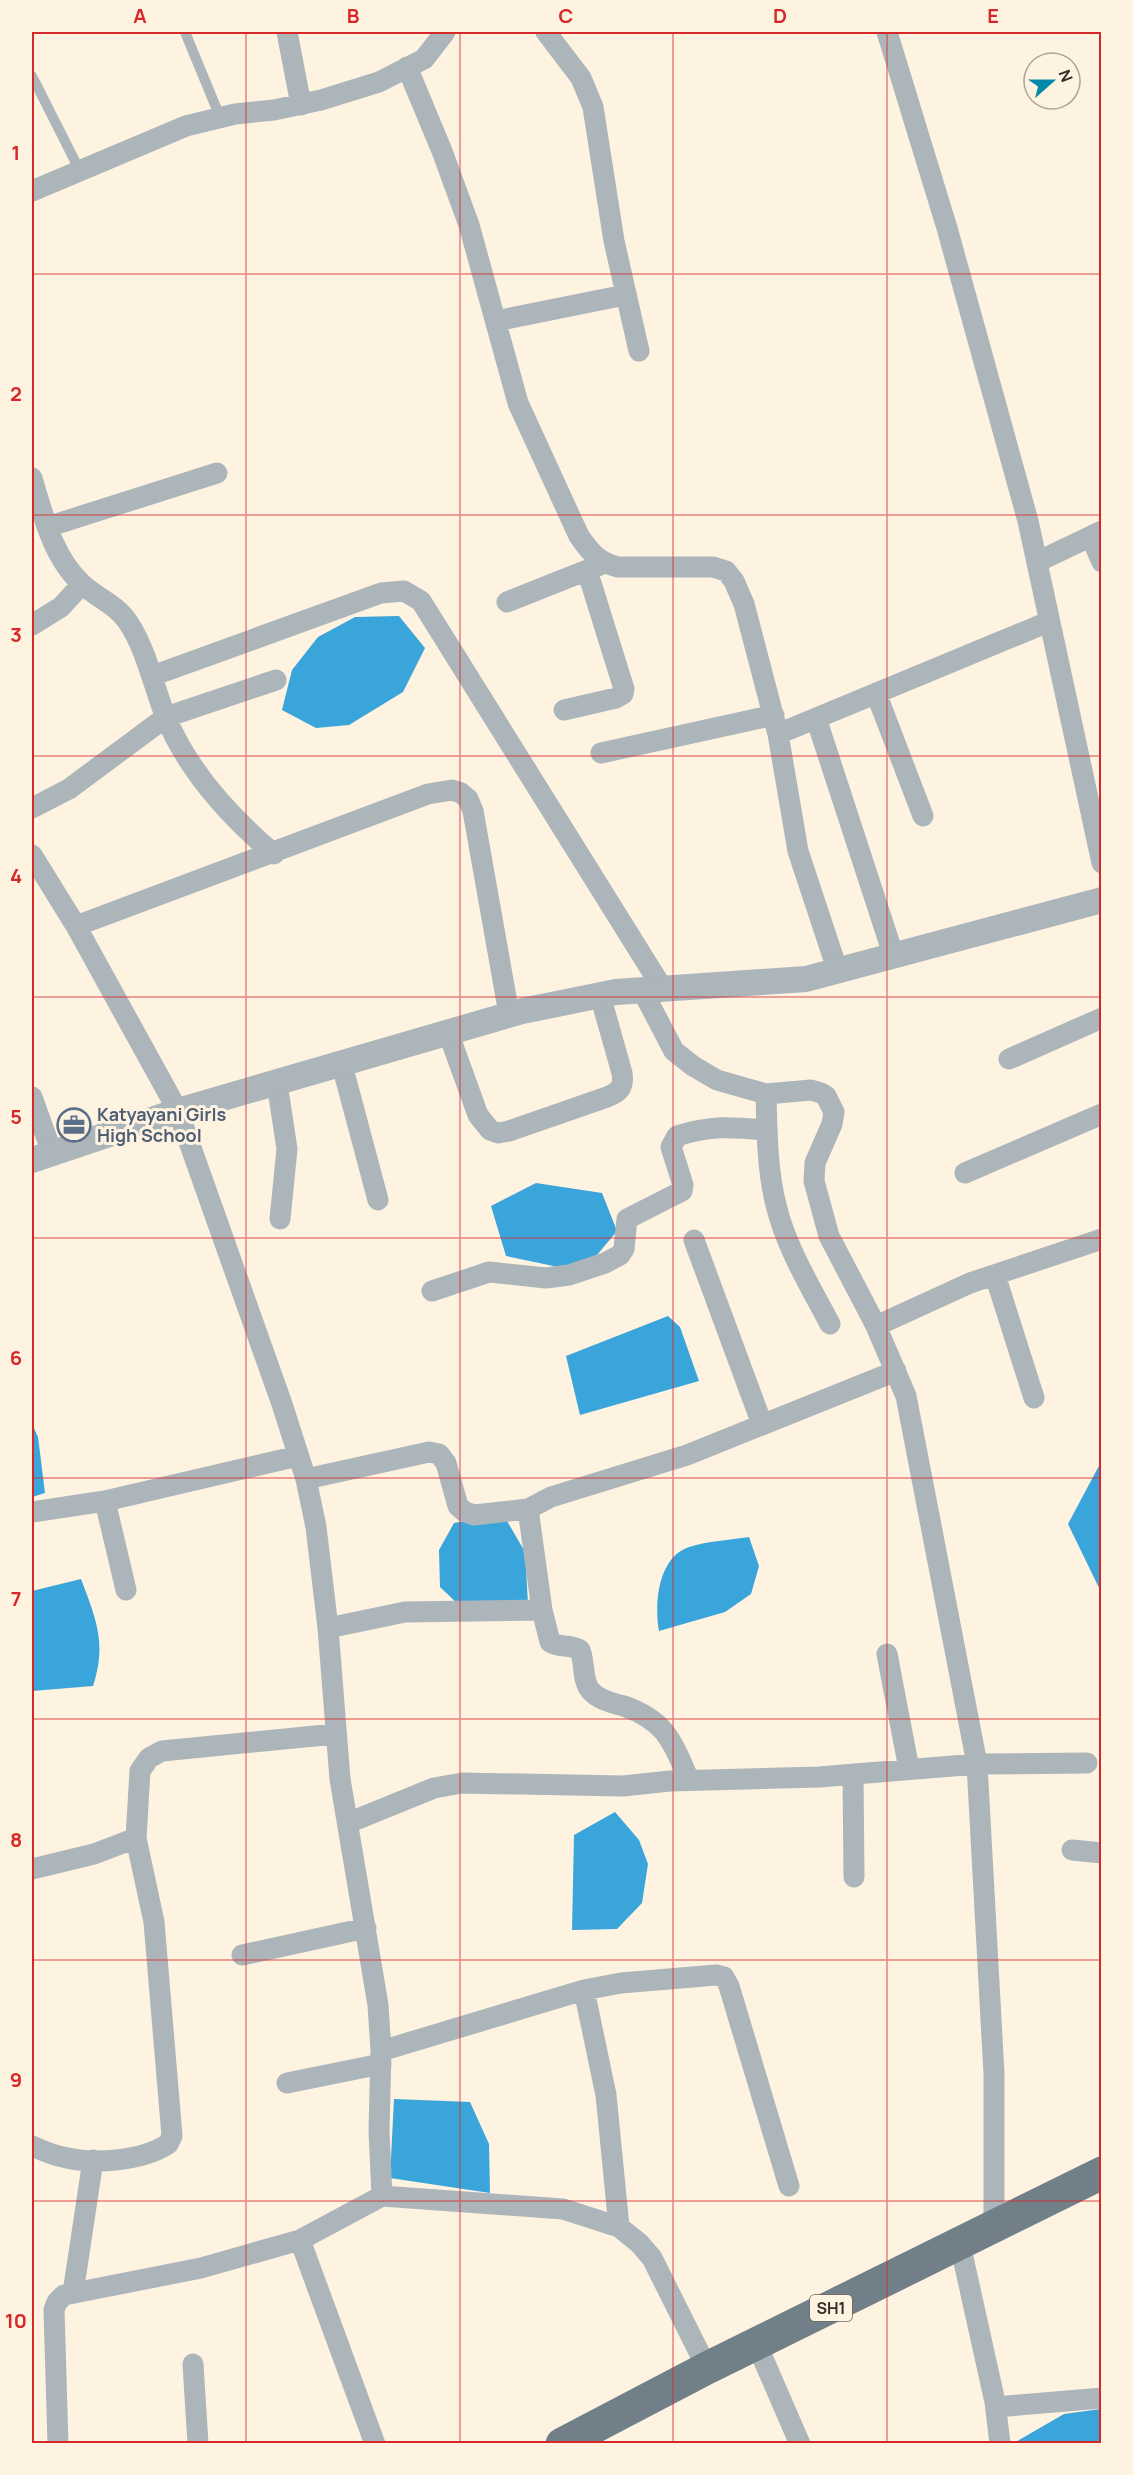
<svg xmlns="http://www.w3.org/2000/svg" width="1133" height="2475" font-family="Manrope,sans-serif">
<style>
.water{fill:#3aa5da}
.lines{fill:none;stroke-linecap:round;stroke-linejoin:round}
.service{stroke:#acb5ba;stroke-width:10}
.minor{stroke:#acb5ba;stroke-width:21}
.tertiary{stroke:#acb5ba;stroke-width:26}
.primary{stroke:#718088;stroke-width:33}
.grid{fill:none;stroke:#d62828;stroke-width:1.5;stroke-opacity:0.55}
.labels{text-anchor:middle;stroke-width:6;stroke-linejoin:round;paint-order:stroke}
.shield{fill:#fef2e1;stroke:#6f695f;stroke-width:1.5}
.shield-label{font-size:16px;font-weight:bold;fill:#322e27}
.service-label{font-size:18px;font-weight:bold;fill:#4e5e75;stroke:#fef2e1;text-anchor:start}
.neatline{fill:none;stroke:#d62828;stroke-width:2}
.grid-label{font-size:20px;text-anchor:middle;font-weight:bold;fill:#d62828}
</style>
<rect width="100%" height="100%" fill="#fef2e1"/>
<path class="water" d="M399,616l26,32 -22,44 -54,33 -33,3 -34,-18 10,-40 26,-33 37,-20z
M536,1183l66,10 15,38 -20,24 -34,13 -57,-12 -15,-50z
M668,1316l12,11 19,54 -119,34 -14,-59z
M32,1424l6,13 7,56 -13,4z
M1101,1462v130l-33,-68z
M503,1514l22,38 3,52 -67,3 -21,-20 -1,-37 15,-27z
M749,1537l10,29 -8,28 -26,18 -66,19c-5,-27 -1,-74 30,-84 19,-6 41,-7 60,-10z
M81,1579c15,40 26,64 12,107l-61,5v-100z
M615,1812l24,28 9,24 -6,39 -25,26 -45,1 2,-95z
M394,2099l76,3 19,42 1,49 -100,-15z
M1101,2409v34h-87l50,-29z"/>
<g class="lines">
<path class="service" d="M185,32l35,85
M32,76l48,95"/>
<path class="minor" d="M287,32l14,73
M546,32l35,46 12,29 21,134 25,110
M887,32l60,196 81,293 74,342
M407,67l35,84 27,74 49,178 61,133c11,16 19,26 39,31h95l13,4 8,10 10,23 34,130 20,117 40,121
M32,191l154,-65 49,-12 39,-4 47,-10 58,-18 45,-23 21,-27
M496,321l129,-26
M32,478c11,37 21,80 50,106 15,14 34,20 46,38 18,27 25,62 37,93 22,55 64,101 109,139
M47,527l170,-54
M1091,537l11,25
M1037,562l65,-31
M507,602l93,-37
M32,625l29,-18 21,-23
M152,676l229,-83 23,-2 17,10 242,388
M876,693l47,123
M564,710l52,-12 7,-4 1,-5 -37,-119
M816,718l78,239
M778,734l270,-112
M601,753l173,-38
M32,808l37,-19 97,-72 110,-37
M32,855l44,71 102,185 104,293 24,75 10,48 12,101 12,151 38,226 3,46 -2,80 3,65
M76,926l352,-132 24,-4 9,3 7,6 5,12 36,203
M642,990l32,61 19,15 24,14 49,14 45,-4 10,3 5,3 8,16 -2,12 -17,39 -1,18 15,55 47,90 30,70 71,368 17,310v153
M448,1032l30,83 12,15 8,3 11,-2 98,-34c13,-5 17,-10 15,-24l-22,-78
M1009,1059l93,-41
M342,1065l36,135
M277,1083l10,66 -7,70
M766,1094c1,37 1,75 10,111 10,42 34,81 54,119
M32,1097l20,56
M965,1173l137,-59
M694,1240l68,184
M995,1275l39,123
M432,1291l57,-19 57,6 23,-3 36,-12 15,-8 4,-6 3,-30 55,-28 1,-6 -12,-38 6,-11c34,-11 55,-9 90,-6
M876,1326l94,-43 132,-44
M306,1479l123,-27 10,2 7,9 12,43 7,6 9,3 54,-6
M105,1501l193,-45
M32,1512l73,-11 21,89
M542,1610l-14,-101 23,-12 136,-42 209,-84
M328,1628l77,-16 137,-2 8,32c9,6 20,2 30,8 5,12 2,30 10,40 8,10 23,13 34,16 42,15 48,35 65,74
M887,1654l22,115
M853,1774l1,103
M348,1823l86,-35 28,-5 161,3 47,-5 149,-4 158,-13 110,-1
M1072,1850l30,3
M32,1869l62,-15 42,-16 4,-67 9,-13 13,-7 173,-17
M242,1955l124,-27
M584,1990l22,105 13,132
M381,2051l203,-61 37,-7 95,-8 8,2 5,9 60,200
M287,2083l94,-19
M32,2146c10,4 20,9 31,11 30,8 79,4 105,-13l4,-8 -18,-214 -18,-84
M300,2240l75,204
M960,2244l35,158 5,42
M73,2293l20,-133
M757,2345l43,99
M193,2364l5,80
M996,2407l106,-9
M58,2444l-4,-134 3,-8 7,-7 137,-27 99,-28 82,-44 181,13 56,18 20,16 13,15 55,110"/>
<path class="tertiary" d="M32,1160l146,-49 344,-100 94,-19 190,-13 296,-79"/>
<path class="primary" d="M562,2444l145,-76 395,-195"/>
</g>
<path class="grid" d="M246,32v2412M460,32v2412M673,32v2412M887,32v2412M32,274h1070M32,515h1070M32,756h1070M32,997h1070M32,1238h1070M32,1478h1070M32,1719h1070M32,1960h1070M32,2201h1070"/>
<defs>
<symbol id="office-ring" viewBox="-11 -11 22 22"><circle r="9.5" fill="#fef2e1" stroke="#5c6f8a" stroke-width="1.5"/><path d="M-6-3h4V-5.5h4V-3h4V5H-6ZM-1-4.5V-3h2v-1.5ZM-6 0V1H6V0Z" fill="#5c6f8a"/></symbol>
</defs>
<g fill-rule="evenodd">
<use href="#office-ring" x="55" y="1106" width="38" height="38"/>
</g>
<g class="labels">
<rect class="shield" x="810" y="2295" width="42" height="26" rx="4.5"/>
<g class="shield-label">
<text x="831" y="2314">SH1</text>
</g>
<g class="service-label">
<text x="97" y="1121">Katyayani Girls<tspan x="97" dy="21">High School</tspan></text>
</g>
</g>
<rect width="1133" height="2475" fill="none" stroke="#fef2e1" stroke-width="66"/>
<g transform="translate(1052 81) rotate(69)"><circle r="28" fill="#fef2e1" stroke="#aca497" stroke-width="1.5"/>
<path d="M0-4.5L10 22L0 15L-10 22Z" fill="#0589aa"/>
<text y="-9" font-size="16" font-weight="bold" text-anchor="middle" fill="#322e27">N</text>
</g>
<rect x="33" y="33" width="1067" height="2409" class="neatline"/>
<g class="grid-label">
<text x="140" y="23">A</text>
<text x="353" y="23">B</text>
<text x="566" y="23">C</text>
<text x="780" y="23">D</text>
<text x="993" y="23">E</text>
<text x="16" y="160">1</text>
<text x="16" y="401">2</text>
<text x="16" y="642">3</text>
<text x="16" y="883">4</text>
<text x="16" y="1124">5</text>
<text x="16" y="1365">6</text>
<text x="16" y="1606">7</text>
<text x="16" y="1847">8</text>
<text x="16" y="2087">9</text>
<text x="16" y="2328">10</text>
</g>
</svg>
